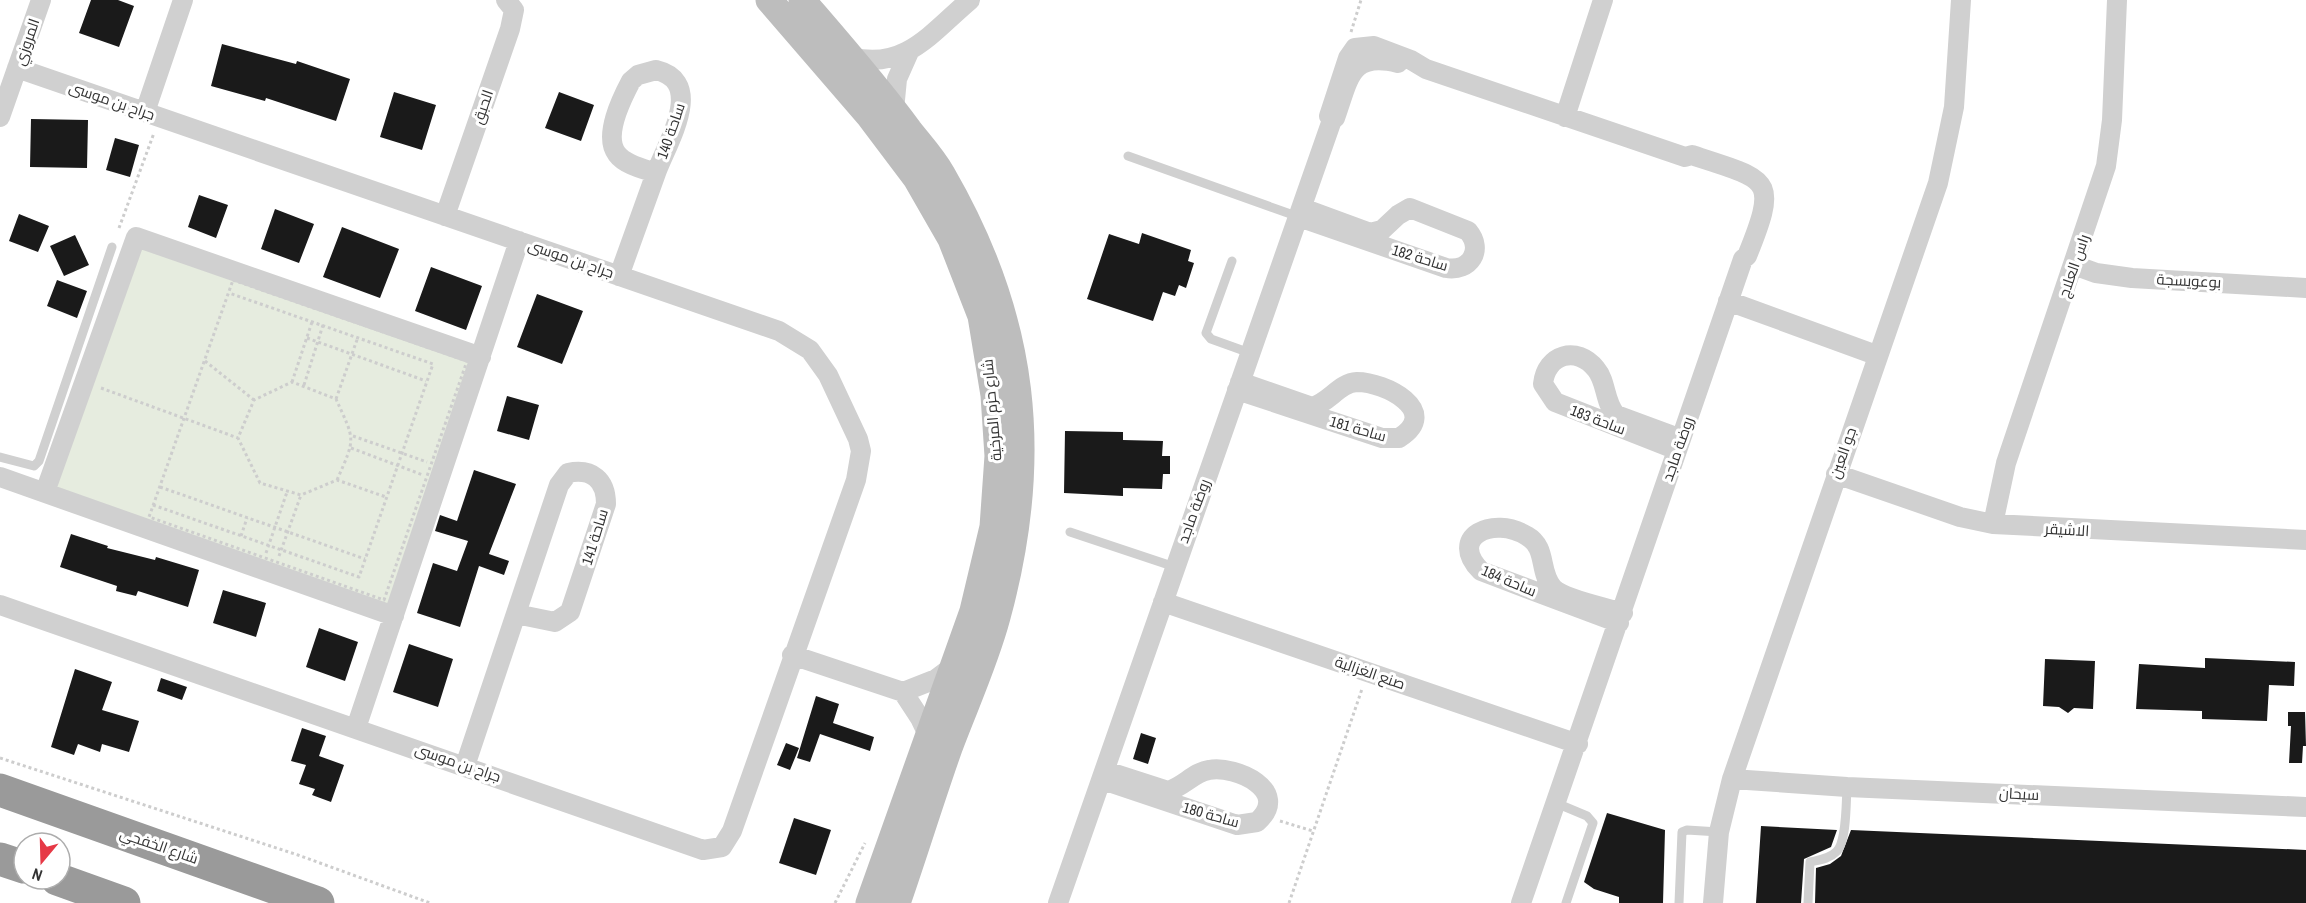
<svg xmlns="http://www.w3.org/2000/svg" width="2306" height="903" font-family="'Archivo Narrow',Cairo,sans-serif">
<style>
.green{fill:#e6ecdf}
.building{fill:#1a1a1a}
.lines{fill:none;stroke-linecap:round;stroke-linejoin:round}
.path{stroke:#cdcdcd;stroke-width:3;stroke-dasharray:3 3;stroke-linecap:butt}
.lane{stroke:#d0d0d0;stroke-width:9}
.street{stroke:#d0d0d0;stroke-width:20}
.secondary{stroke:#bdbdbd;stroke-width:27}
.highway{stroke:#9a9a9a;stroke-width:33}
.labels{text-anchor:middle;stroke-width:6;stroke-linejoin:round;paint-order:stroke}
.street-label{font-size:15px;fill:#333;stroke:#fff}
</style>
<rect width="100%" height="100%" fill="#fff"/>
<path class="green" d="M140,243l332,115 -82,248 -337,-116z"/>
<path class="building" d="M91,0h27l16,6 -15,41 -40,-14z
M222,44l74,20 1,-3 53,18 -14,42 -70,-23 -1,3 -54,-15z
M394,92l42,13 -14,45 -42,-13z
M559,92l35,13 -13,36 -36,-13z
M31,119l57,1 -1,48 -57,-1z
M115,138l24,7 -9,32 -24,-7z
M199,195l29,10 -12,33 -28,-11z
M275,209l39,15 -15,39 -38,-14z
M19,214l30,12 -11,26 -29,-11z
M342,227l57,22 -19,49 -57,-21z
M1142,233l49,17 -3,11 6,2 -8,25 -7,-3 -4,11 -12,-4 -10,29 -66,-22 22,-65 30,10z
M75,235l14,30 -25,11 -14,-30z
M431,267l51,19 -16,44 -51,-19z
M57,280l30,11 -10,27 -30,-12z
M537,294l46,17 -21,53 -45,-17z
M507,396l32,9 -10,35 -32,-9z
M1065,431l58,1v8l40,1 -1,15h8v18h-7l-1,15 -39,-1v8l-59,-3z
M474,470l42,14 -27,70 20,7 -5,14 -25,-9 -19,61 -43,-14 16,-50 24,8 11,-30 -33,-10 5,-16 17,6z
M71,534l37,12 -1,2 48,12 1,-3 43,13 -11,37 -50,-16 -2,5 -20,-5 1,-5 -57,-19z
M223,590l43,13 -10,34 -43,-14z
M319,628l39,14 -13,39 -39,-14z
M409,644l44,15 -15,48 -45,-15z
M2205,658l90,4 -1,24 -25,-1 -2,36 -65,-2v-8l-66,-2 3,-45 66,4z
M2045,659l50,2 -2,48 -19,-1 -6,5 -9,-6 -16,-1z
M75,669l37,13 -10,28 37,11 -10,31 -27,-8 -2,8 -22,-8 -4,11 -23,-8z
M161,678l26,9 -5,13 -25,-9z
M816,696l23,8 -6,19 41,14 -4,14 -50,-17 -10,28 -13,-4z
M2288,712h17l1,34h-3l-1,17h-13l2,-37h-3z
M302,728l24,8 -7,20 25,9 -13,37 -19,-7 3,-6 -16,-5 7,-19 -15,-4z
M1141,733l15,5 -8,26 -15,-5z
M786,743l13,5 -9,22 -13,-5z
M1607,813l58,17 -2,73h-44v-6l-25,-8 -10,-7z
M794,818l37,12 -15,45 -37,-12z
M1761,826l76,4 -6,17 -27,12 -3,44h-45z
M1851,830l455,20v53h-491l1,-35 14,-4 11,-8z"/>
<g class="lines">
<path class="path" d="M1351,32l10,-32
M119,228l35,-95
M233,280l234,81 -83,239 -235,-83z
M307,338l119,43
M205,361l49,39
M292,382l20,-60
M304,385l19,-60
M101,388l137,50
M336,399l22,-62
M353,436l74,26
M351,448l72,27
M337,480c19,-43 18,-39 -1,-81l-44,-17 -38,18 -16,38 22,45 41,12 36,-15 49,17
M160,487l205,72
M153,505l206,72 74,-213 -204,-71
M241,536l6,-18
M266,553l21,-61
M279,556l22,-61
M0,758l298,97 132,48
M1280,821l33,10
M835,903l30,-60
M1289,903l73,-214"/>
<path class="lane" d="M1128,156l171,61
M1232,261l-26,72 5,6 39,14
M0,457l34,9 5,-5 73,-214
M1070,532l105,35
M1556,803l31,13 6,7 -27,80
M1679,903l3,-71 5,-2 32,2
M1808,903l2,-41c9,-2 19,-3 26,-10 11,-9 10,-51 11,-65"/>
<path class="street" d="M851,57c54,14 81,-25 119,-57
M656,70c50,12 11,73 0,103 -12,-4 -31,-8 -39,-19 -14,-18 5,-56 14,-73l7,-6z
M894,110l3,-31 12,-27
M145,112l38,-112
M0,117l41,-117
M1565,117l38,-117
M1332,120l-3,-4 19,-58 7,-10 19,-2 37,14 15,9 259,88 7,-2c76,26 88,20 55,101l-4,3 -222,644
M445,216l65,-187 4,-19 -8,-10
M1299,217l147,51c24,4 38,-18 22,-37l-58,-23 -12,7 -16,15 -12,3 -68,-25
M2074,265l22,8 36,5 174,10
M619,276l37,-103
M1728,301l148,54
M1237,390l145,48h17c43,-27 -14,-56 -42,-56 -18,1 -27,20 -45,25l-72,-25
M1677,450l-122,-48 -12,-18c3,-30 34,-39 53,-15 11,13 8,33 20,46l65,24
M1836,474l124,43 33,7 313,16
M0,477l394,139
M45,492l91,-255 345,120
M1993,524l13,-61 100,-297 6,-46 5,-120
M1163,602l415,142
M0,605l703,245 19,-3 10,-16 124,-351 5,-29 -3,-12 -30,-64 -18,-25 -31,-19 -762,-263
M1619,623l-138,-52c-34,-34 12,-56 46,-35 21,12 11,36 26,52 12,12 53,19 70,25
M792,655l111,37 33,-13 20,-15
M903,692l17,26 10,21
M356,728l163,-487
M465,766l94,-281 9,-12c24,-5 38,7 38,31l-36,108 -15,10 -39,-8
M1732,779l115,8 459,20
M1103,780l134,45 20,-3c35,-31 -21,-57 -48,-52 -15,2 -26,17 -41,21l-62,-20
M1058,903l274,-783 3,-2c14,-38 14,-67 63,-55
M1713,903l6,-71 13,-53 206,-596 16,-76 7,-107"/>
<path class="secondary" d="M769,0l101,117 46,61 35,61 30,77 13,79 4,61 -5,71 -20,84 -104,292
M802,0c37,43 74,85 107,130 11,14 24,28 33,44 84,145 99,282 55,443 -12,45 -32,88 -48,131 -18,51 -34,103 -52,155"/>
<path class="highway" d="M0,790l318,113
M0,859l24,8
M57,879l67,24"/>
</g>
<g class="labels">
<g class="street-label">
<text transform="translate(27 42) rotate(-71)" y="5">المروزي</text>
<text transform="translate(112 101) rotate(19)" y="5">جراح بن موسى</text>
<text transform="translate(483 107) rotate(-71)" y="5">الحبق</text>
<text transform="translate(671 131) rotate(-71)" y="5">ساحة 140</text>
<text transform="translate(1420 258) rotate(17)" y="5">ساحة 182</text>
<text transform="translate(571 259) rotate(19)" y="5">جراح بن موسى</text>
<text transform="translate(2074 266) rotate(-71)" y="5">راس العلاج</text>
<text transform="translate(2189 281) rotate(3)" y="5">بوعويسجة</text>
<text transform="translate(992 410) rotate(-95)" y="5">شارع حزم المرخية</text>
<text transform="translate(1598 420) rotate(21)" y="5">ساحة 183</text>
<text transform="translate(1358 429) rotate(16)" y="5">ساحة 181</text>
<text transform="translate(1678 449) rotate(-71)" y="5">روضة ماجد</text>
<text transform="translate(1843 453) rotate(-71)" y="5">جو العين</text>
<text transform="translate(1194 511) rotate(-70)" y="5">روضة ماجد</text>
<text transform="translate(2067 530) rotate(3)" y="5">الاشيقر</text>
<text transform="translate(595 537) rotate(-73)" y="5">ساحة 141</text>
<text transform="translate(1509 581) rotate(23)" y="5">ساحة 184</text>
<text transform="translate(1370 673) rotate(19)" y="5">صنع الغزالية</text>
<text transform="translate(458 763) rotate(19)" y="5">جراح بن موسى</text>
<text transform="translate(2019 794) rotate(3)" y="5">سيحان</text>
<text transform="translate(1211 815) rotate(16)" y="5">ساحة 180</text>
<text transform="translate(159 846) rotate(19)" y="5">شارع الخفجي</text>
</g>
</g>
<g transform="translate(42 861) rotate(199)"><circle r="28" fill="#ffffff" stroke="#adadad" stroke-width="1.5"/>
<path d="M0-4.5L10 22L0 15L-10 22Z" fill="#e63946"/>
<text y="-9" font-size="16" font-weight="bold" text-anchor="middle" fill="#333333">N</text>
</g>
</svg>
